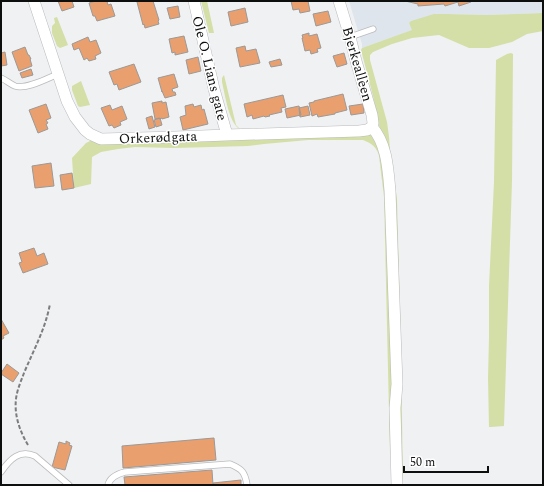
<svg xmlns="http://www.w3.org/2000/svg" width="544" height="486" font-family="Spectral,serif">
<style>
.built{fill:#dee5ec}
.green{fill:#d3dfa6}
.building{fill:#e9a06e;stroke:#9b9998}
.lines{fill:none;stroke-linecap:round;stroke-linejoin:round}
.lane-casing{stroke:#babbbd;stroke-width:7}
.street-casing{stroke:#babbbd;stroke-width:12}
.path{stroke:#7b7d7e;stroke-width:2;stroke-dasharray:4 2;stroke-linecap:butt}
.lane{stroke:#fff;stroke-width:5.5}
.street{stroke:#fff;stroke-width:11}
.labels{text-anchor:middle;stroke-width:3;stroke-linejoin:round;paint-order:stroke}
.street-label{font-size:14px;fill:#0d0e0e;stroke:#fefeff}
</style>
<rect width="100%" height="100%" fill="#eff1f3"/>
<path class="built" d="M349,1h194v12l-57,2 -39,-1 -38,9 4,7 -51,18v-4z"/>
<path class="green" d="M201,1h6l7,32h-5z
M543,13v18l-16,3 -15,8 -23,6h-20l-30,-13 -27,3 -20,6 -19,8 -3,3v5l17,62 2,15 1,13 7,49 4,148 2,138h-3l-1,-107 -19,-248 -7,-34 -12,-46 1,-2 50,-18 -3,-7 2,-2 23,-7h13l39,1z
M57,17l11,28 -8,3 -3,-2 -5,-13v-7l3,-3 -1,-5z
M511,53l2,1 -1,127 -8,245 -13,1h-2l-1,-49 1,-40v-52l5,-104 2,-120v-2l11,-6z
M224,75l12,50 4,4c-11,-5 -15,-35 -18,-47v-4z
M81,81l9,24 -10,2 -2,-1 -6,-16v-4z
M369,134l3,1 3,2 12,46 7,270 -4,1 -6,-257 -5,-41c-2,-9 -8,-13 -16,-16h-55l-44,4 -16,2 -74,2 -39,-1 -17,2 -17,3 -9,5 -1,27 -17,4 -2,-30 14,-15 6,-3z"/>
<path class="building" d="M58,1h14l2,6 -12,4z
M96,1h11l1,4 3,-1 4,12 -18,5 -2,-5h-2l-4,-13z
M139,1h14l6,19 -1,1 1,3 -14,4 -1,-4 -1,1 -6,-23z
M291,1h17l2,10 -10,2 -1,-4 -6,1z
M405,1h66v1l-12,4 -1,-4 -13,4 -1,-2 -26,2v-2z
M178,6l2,11 -10,2 -3,-11z
M245,8l3,14 -17,4 -3,-14z
M328,11l3,11 -15,4 -3,-12z
M309,33v3l8,-2 4,14 -4,1 1,3 -7,2 -1,-4 -5,1 -3,-13h1l-1,-3z
M184,36l4,16 -13,3v-3l-3,1 -3,-14z
M88,37l2,5 6,-2 5,13 -6,3 1,3 -7,2 -2,-3 -3,2 -5,-12 -5,2 -2,-6z
M245,46l1,5 10,-2 4,14 -20,4 -4,-19z
M25,47l3,8h1l2,4h-1l2,7 -13,5 -7,-19z
M5,52l2,13 -6,1v-13z
M344,53l3,11 -10,3 -4,-11z
M198,57l3,14 -12,3 -3,-14z
M280,59l2,6 -11,2 -2,-5z
M134,64l7,18 -22,8 -2,-6 -3,1 -5,-13z
M31,69l2,6 -11,3 -2,-5z
M174,74l4,13 -6,2 1,3h2l1,3 -11,3 -3,-7v1l-4,-14z
M343,94l4,16 -12,3v1l-17,3 -1,-3 -5,2 -3,-13 5,-1v-1z
M283,95l3,12 -5,1 1,4 -13,3 1,1 -5,1 -1,-1 -11,3 -1,-4 -5,2 -3,-13z
M162,101v2l4,-1 3,15 -7,2v-1l-3,1v-1l-4,1 -3,-16z
M46,104l5,14 -5,2 2,3 -2,1 2,5 -10,4 -9,-23z
M193,104l1,3 7,-2 1,5 2,-1 4,15 -25,6 -3,-13 6,-2 -1,-9z
M363,104l1,9 -13,2 -2,-9z
M110,105l2,5 10,-4 5,13 -7,3 1,3 -7,3 -2,-3 -3,1 -8,-18z
M299,106l2,9 -14,3 -2,-9z
M308,106l2,9 -10,2 -1,-9z
M152,116l3,11 -6,2 -3,-11z
M160,118l2,7 -6,2 -2,-7z
M51,163l3,23 -19,2 -3,-22z
M72,173l2,15 -12,2 -2,-15z
M34,248l3,8 7,-3 4,11 -25,9 -4,-10 3,-1 -3,-9z
M1,319l8,14 -6,3 1,2 -3,2z
M7,364l12,9 -6,9 -12,-8v-1z
M214,438l2,22 -93,8 -1,-22z
M66,441l4,2 -1,2 3,1 -7,24 -13,-3 7,-25 7,2z
M212,470l1,15h-88l-1,-8z
M241,480v5h-27l-1,-2z"/>
<g class="lines">
<defs>
<path id="lane" d="M350,37l23,-8
M1,78c5,2 9,6 14,8 11,4 33,-8 43,-12
M1,472c9,-13 19,-23 34,-16l34,29
M108,485c2,-8 9,-11 17,-13l105,-8c12,5 15,8 17,21"/>
<path id="street" d="M34,1l33,100 8,16 10,13 5,4 11,5 74,-2 52,-2 132,-4 8,-1 5,-3
M194,1l20,88 13,46
M339,1l11,36 6,24 16,54 1,8 -1,4
M372,127c15,17 16,42 18,64l7,193 -2,24 2,77"/>
</defs>
<use href="#lane" class="lane-casing"/>
<use href="#street" class="street-casing"/>
<path class="path" d="M28,445c-8,-13 -14,-30 -12,-46 1,-9 5,-18 8,-26 10,-24 21,-43 26,-69"/>
<use href="#lane" class="lane"/>
<use href="#street" class="street"/>
</g>
<g class="labels">
<g class="street-label">
<text transform="translate(358 64) rotate(74)" y="5">Bjerkeallèen</text>
<text transform="translate(210 68) rotate(76)" y="5">Ole O. Lians gate</text>
<text transform="translate(158 137) rotate(-2)" y="5">Orkerødgata</text>
</g>
</g>
<rect width="544" height="486" fill="none" stroke="#0d0e0e" stroke-width="4"/>
<path d="M404 466v6h84v-6" fill="none" stroke="#0d0e0e" stroke-width="2"/>
<text x="410" y="466" font-size="12" fill="#0d0e0e" stroke="#fefeff" stroke-width="3" paint-order="stroke">50 m</text>
</svg>
